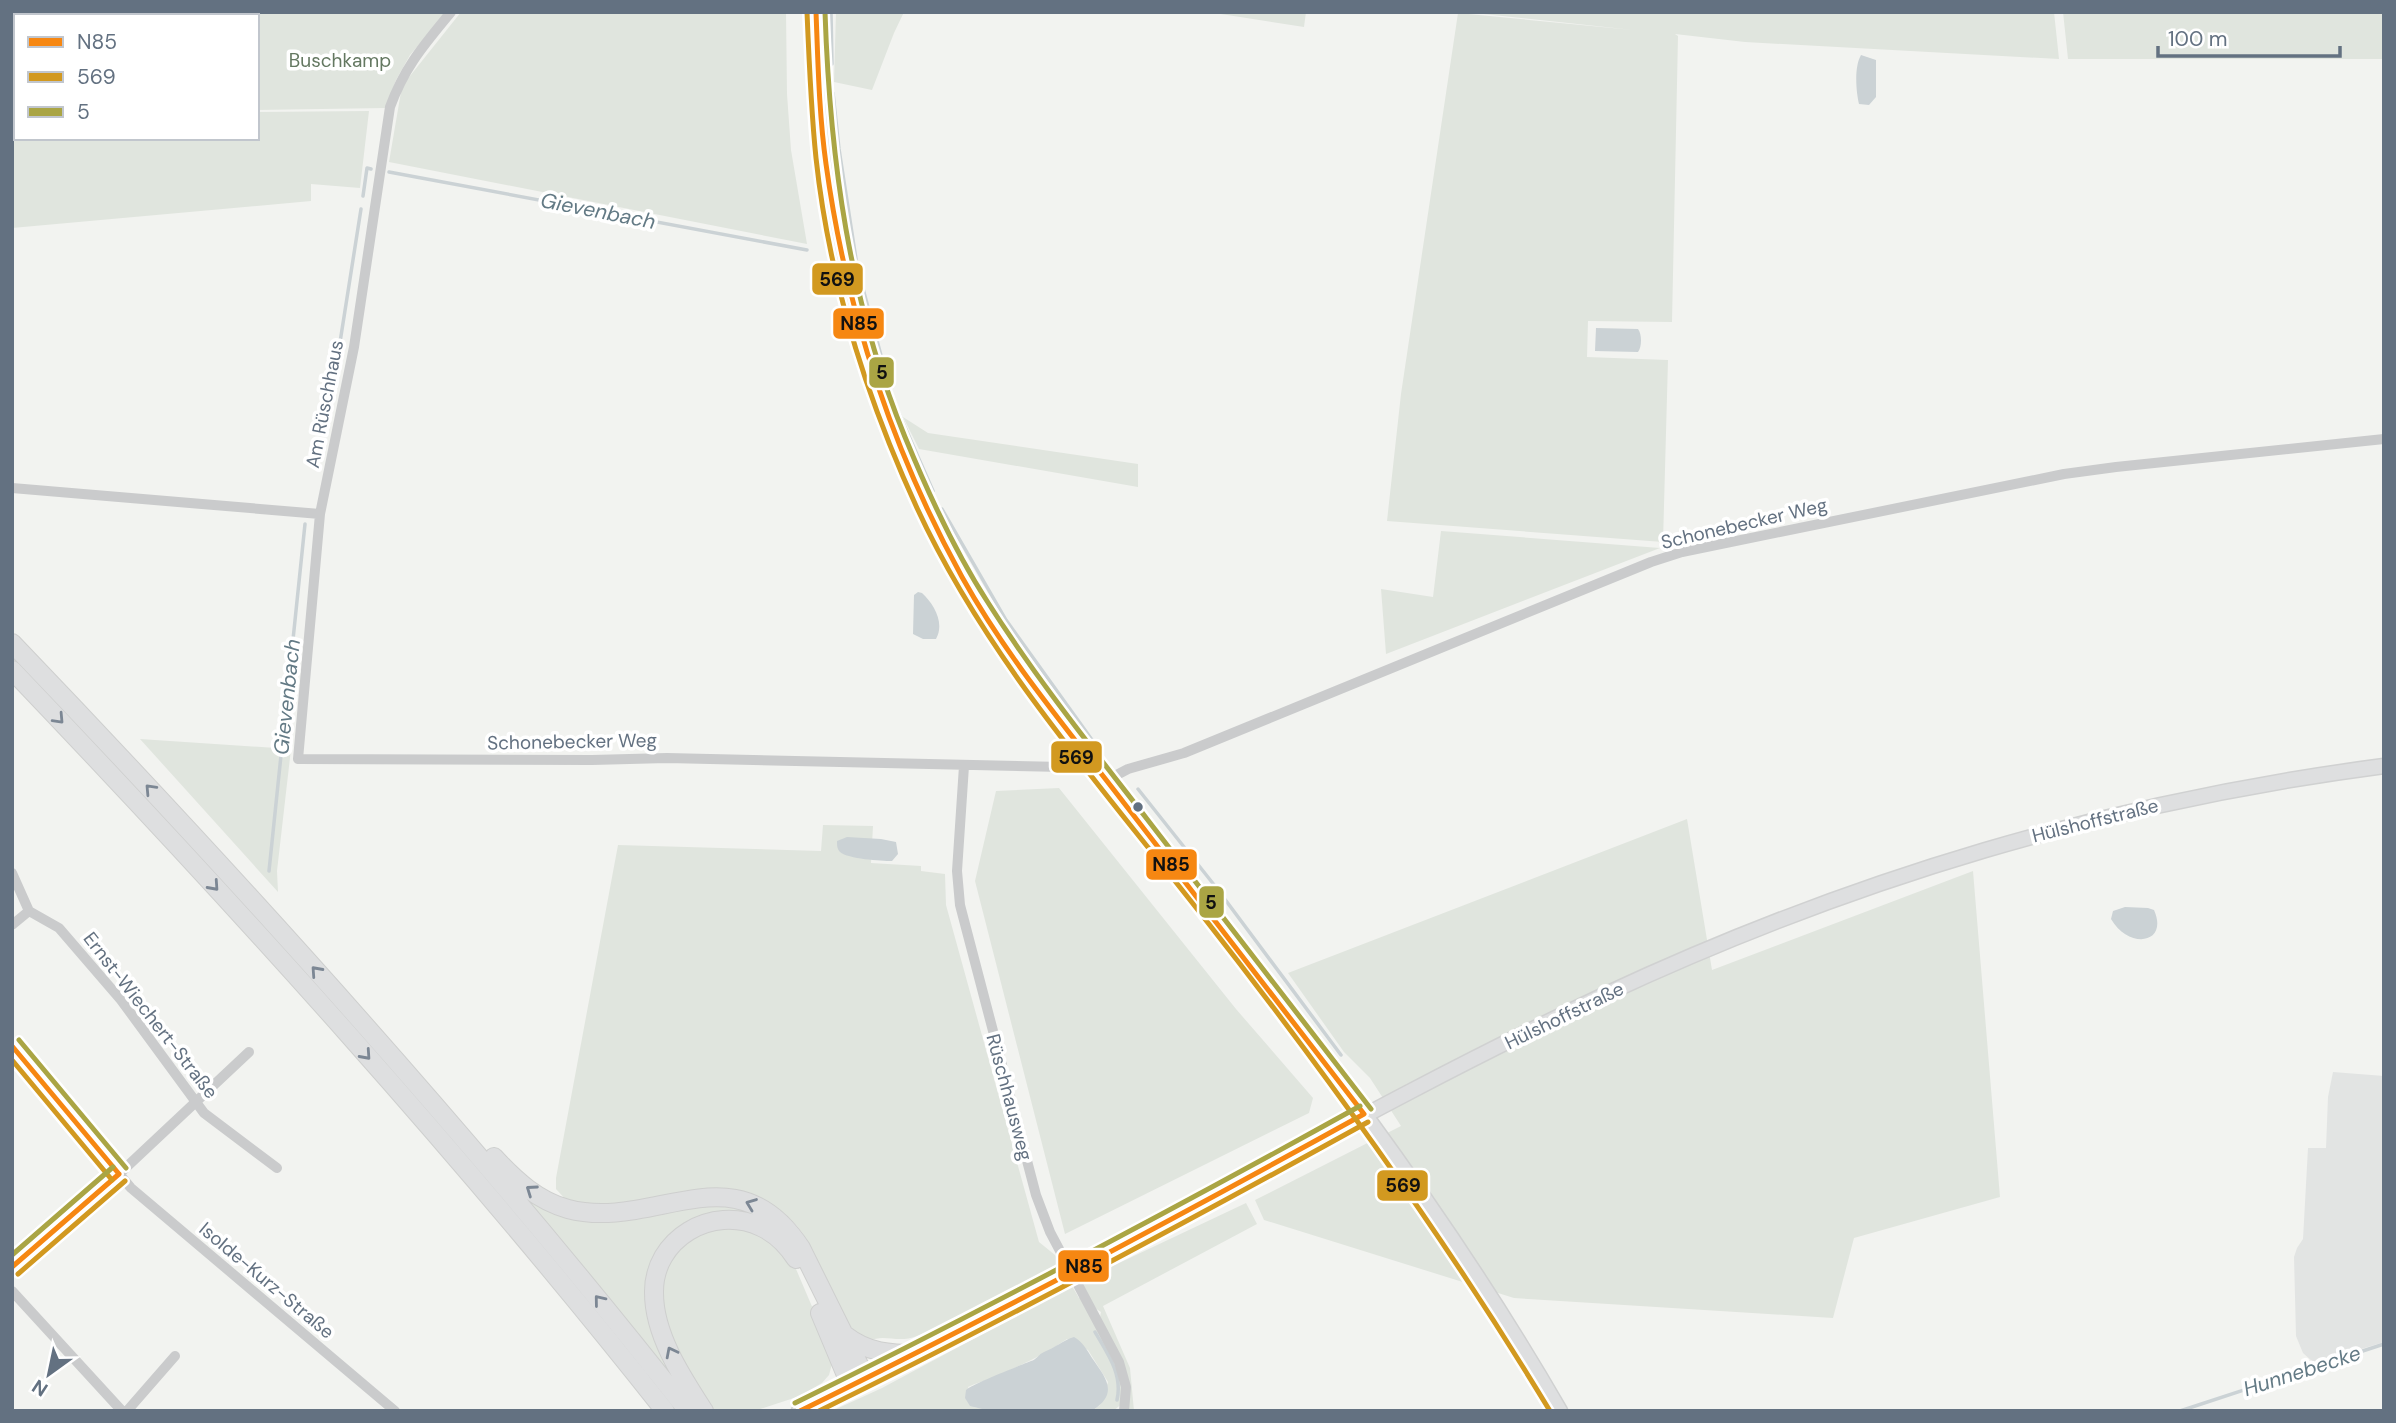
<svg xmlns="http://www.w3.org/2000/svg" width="2396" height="1423" font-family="'DM Sans',sans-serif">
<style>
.built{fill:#e2e4e3}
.green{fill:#e0e5de}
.water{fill:#cbd2d5}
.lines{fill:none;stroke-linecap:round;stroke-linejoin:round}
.stream{stroke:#cbd2d5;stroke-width:3.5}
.secondary-casing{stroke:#d0d1d1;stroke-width:17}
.highway-casing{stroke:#cecfce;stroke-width:20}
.street{stroke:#cacbcc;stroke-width:10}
.secondary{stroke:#dedfe0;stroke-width:14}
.highway{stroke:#dedfe0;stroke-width:18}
.secondary-bridge-casing{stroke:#d0d1d1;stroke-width:17;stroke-linecap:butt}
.secondary-bridge{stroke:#dedfe0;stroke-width:14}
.bus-1-casing{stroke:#fff;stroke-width:10}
.bus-2-casing{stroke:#fff;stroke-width:10}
.bus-3-casing{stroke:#fff;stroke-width:10}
.bus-1{stroke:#f68712;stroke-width:5}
.bus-2{stroke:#d29920;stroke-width:5}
.bus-3{stroke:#aaa544;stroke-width:5}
.oneway{stroke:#7c8794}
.bus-dot{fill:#637181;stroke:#fff;stroke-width:2.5}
.labels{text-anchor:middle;stroke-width:7;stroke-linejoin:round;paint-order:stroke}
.park-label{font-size:19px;fill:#647861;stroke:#fff}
.street-label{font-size:19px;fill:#637181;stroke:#fff}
.water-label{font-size:21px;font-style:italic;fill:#637a85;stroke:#fff}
.line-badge{stroke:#fff;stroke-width:2.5}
.pale-badge-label{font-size:19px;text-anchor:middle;font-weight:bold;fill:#111}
</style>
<rect width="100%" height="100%" fill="#f2f3f0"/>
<path class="built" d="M2333,1072l51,4v266l-65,20 -7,-1 -9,-8 -7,-17 -2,-79 3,-9 6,-9 5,-91h18l2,-51z"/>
<path class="green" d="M12,12h435l-37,43 -14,25 -10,28 -129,2v-94h-241v96h-4z
M461,12h325l1,82 4,56 16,94 -418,-82 13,-76z
M836,12h68l-10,21 -22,57 -38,-8z
M1208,12h98l-2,15z
M1465,12h589l5,47 -314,-17 -70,-8 3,2 -6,286 -84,-1 -1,36 81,3 -5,182 -276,-21 14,-127 57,-381 175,17z
M2063,12h321v47h-316z
M369,111l-9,77 -49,-4v17l-299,27v-115h4v25h241v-26z
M903,417l25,16 210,31v23l-219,-38z
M1441,531l219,17 -274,106 -5,-65 52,8z
M140,739l151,10 -14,122 1,21z
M1059,788l177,221 77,89 -4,15 -244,121 -90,-353 21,-90z
M1687,819l25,151 261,-99 27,326 -146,41 -21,80 -319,-20 -250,-78 -9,-20 146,-74 -31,-48 -26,-26 -56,-79z
M823,825l50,1 -2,37 50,3v5l24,3 1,31 93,337 16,13 5,9c-47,24 -94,52 -143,72 -20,8 -32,-3 -48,5 -18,-10 -22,-18 -32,-36 -9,-18 -15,-37 -24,-55 -21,-41 -57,-60 -102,-61l-91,15 -18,1 -34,-3 -12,-13v-11l62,-333 203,6z
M523,1194l32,16 162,-9 55,18 -61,-3 -60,61 34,117z
M1246,1203l11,21 -154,82 27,62 4,43h-8l3,-10 -29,-84 1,-5 -9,-6 -11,-25z
M722,1225l39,8 32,29 35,82 4,20 -3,11 -7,8 -22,13 -46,15h-43l-41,-73 -11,-52 20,-41z
M1072,1286l7,12h2l39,75 3,30 -10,8h-21l8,-6 8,-23 -20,-32 -21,-11c-23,16 -47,27 -73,38 -9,4 -18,6 -26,10l6,20 21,4h-163l50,-23z"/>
<path class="water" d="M1861,55l15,5v37l-7,8 -10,-1c-3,-13 -5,-37 2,-49z
M1596,328l42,1c4,5 4,18 0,23l-43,-1z
M918,592l4,1c12,11 23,30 14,46h-13l-10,-5 1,-39z
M847,837l34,2 15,3 2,12 -6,7c-11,0 -44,-2 -52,-9 -3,-3 -3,-7 -3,-11z
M2125,907l23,1 6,2c15,34 -25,40 -43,9l2,-8z
M1074,1337c9,5 13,13 18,21 14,20 27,35 1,52h-107l-16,-4 -5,-8 1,-8c6,-6 55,-25 65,-29 5,-1 8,-7 13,-9 10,-4 20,-12 30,-15z"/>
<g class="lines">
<path class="stream" d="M831,12l1,52
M833,93l6,56 17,110
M389,172l418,78
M363,196l4,-28 4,1
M862,285l31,115 40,91
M338,355l23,-146
M942,509l64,111 94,131
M1138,789l77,97 126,169
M269,871l36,-347
M1095,1332c12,21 28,42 22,68
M2180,1411l204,-67"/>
<defs>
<path id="secondary" d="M816,12c1,204 46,384 145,563 23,41 51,80 79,119 180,233 373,461 520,717
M1076,1271c175,-93 348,-192 528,-276 251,-117 505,-193 780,-229
M799,1411l119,-57 148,-78"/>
<path id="highway" d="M12,643c236,246 465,500 676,768
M12,670c227,238 449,483 653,741
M494,1157c21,23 44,44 74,52 86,23 167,-62 233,39l65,131
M820,1313l31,74
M845,1335c23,18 45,19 73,19
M704,1411c-22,-34 -50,-76 -50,-118 -1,-54 58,-89 107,-66 15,7 26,18 35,32"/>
</defs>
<use href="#secondary" class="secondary-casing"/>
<use href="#highway" class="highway-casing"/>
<path class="street" d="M451,12c-27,33 -46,54 -61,95l-36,240 -34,167 -22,245 294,1 75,-2 396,9 14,-3 12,-7
M12,488l308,26
M964,766l-7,105 3,34 76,290 14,37 69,130 7,25 -2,24
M1107,780l21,-11 56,-16 467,-191 31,-10 382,-78 52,-7 268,-28
M12,873l17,38 30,17 62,72 83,113 73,55
M12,925l17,-14
M12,1046l119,142 264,223
M12,1267l107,-93 130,-122
M12,1291l110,120
M127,1411l48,-55"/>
<use href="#secondary" class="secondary"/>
<use href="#highway" class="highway"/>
<defs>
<path id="secondary-bridge" d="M1066,1276l10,-5"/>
</defs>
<use href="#secondary-bridge" class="secondary-bridge-casing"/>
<use href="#secondary-bridge" class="secondary-bridge"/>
<defs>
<path id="bus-1" d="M816,12c2,51 3,102 10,152 20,145 65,284 136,413 45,81 106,153 162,226 80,104 160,207 240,311
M12,1046l107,128
M12,1267l107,-93
M800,1411c191,-94 378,-194 564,-297"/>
<path id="bus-2" d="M807,12c2,49 4,98 9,146 13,121 50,239 101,350 70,152 186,280 288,411 124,158 241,320 345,492
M12,1060l100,120
M18,1274l107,-93
M819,1411c186,-91 368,-189 549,-289"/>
<path id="bus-3" d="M825,12c5,148 24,288 80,425 23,56 49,113 82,164 48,76 105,147 160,218 75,97 149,193 224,290
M19,1040l107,128
M12,1255l101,-88
M795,1403c191,-94 379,-194 565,-297"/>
</defs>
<use href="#bus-1" class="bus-1-casing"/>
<use href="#bus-2" class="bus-2-casing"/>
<use href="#bus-3" class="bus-3-casing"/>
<use href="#bus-1" class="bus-1"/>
<use href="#bus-2" class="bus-2"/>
<use href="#bus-3" class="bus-3"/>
</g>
<defs><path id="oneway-chevron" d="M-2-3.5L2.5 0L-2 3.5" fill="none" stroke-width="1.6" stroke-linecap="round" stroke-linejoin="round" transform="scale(1.75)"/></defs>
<g class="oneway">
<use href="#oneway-chevron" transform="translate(59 719) rotate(47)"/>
<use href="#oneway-chevron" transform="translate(150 789) rotate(-133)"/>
<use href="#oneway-chevron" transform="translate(214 886) rotate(48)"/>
<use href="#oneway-chevron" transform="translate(316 971) rotate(-132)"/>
<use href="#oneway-chevron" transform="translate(366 1055) rotate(48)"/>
<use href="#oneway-chevron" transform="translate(531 1190) rotate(-145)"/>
<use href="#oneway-chevron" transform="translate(751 1204) rotate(-159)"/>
<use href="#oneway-chevron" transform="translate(599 1300) rotate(-129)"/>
<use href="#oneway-chevron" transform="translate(671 1352) rotate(-117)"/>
</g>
<circle class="bus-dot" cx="1138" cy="807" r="6"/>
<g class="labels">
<g class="park-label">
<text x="340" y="67">Buschkamp</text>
</g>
<g class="street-label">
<text transform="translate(324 404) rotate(-79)" y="7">Am Rüschhaus</text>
<text transform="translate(1744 523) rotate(-13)" y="7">Schonebecker Weg</text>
<text transform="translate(572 741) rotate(-1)" y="7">Schonebecker Weg</text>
<text transform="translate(2095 820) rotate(-14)" y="7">Hülshoffstraße</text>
<text transform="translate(151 1015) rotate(52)" y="7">Ernst-Wiechert-Straße</text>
<text transform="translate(1564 1015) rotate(-26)" y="7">Hülshoffstraße</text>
<text transform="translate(1010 1097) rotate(75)" y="7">Rüschhausweg</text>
<text transform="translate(267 1280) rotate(40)" y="7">Isolde-Kurz-Straße</text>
</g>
<g class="water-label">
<text transform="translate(598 211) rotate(11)" y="7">Gievenbach</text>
<text transform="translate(287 697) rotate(-84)" y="7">Gievenbach</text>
<text transform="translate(2302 1371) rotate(-18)" y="7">Hunnebecke</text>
</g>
</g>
<g class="line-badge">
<rect x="811" y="262" width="53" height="34" rx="7" fill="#d29920"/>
<rect x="832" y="307" width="53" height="33" rx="7" fill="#f68712"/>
<rect x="868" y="356" width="27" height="33" rx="7" fill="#aaa544"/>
<rect x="1050" y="740" width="53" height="34" rx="7" fill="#d29920"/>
<rect x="1145" y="848" width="53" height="33" rx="7" fill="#f68712"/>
<rect x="1198" y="885" width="27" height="34" rx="7" fill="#aaa544"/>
<rect x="1376" y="1169" width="53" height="33" rx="7" fill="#d29920"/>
<rect x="1057" y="1249" width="53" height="34" rx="7" fill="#f68712"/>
</g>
<g class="pale-badge-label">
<text x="837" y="286">569</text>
<text x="859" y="330">N85</text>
<text x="882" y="379">5</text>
<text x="1076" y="764">569</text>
<text x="1171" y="871">N85</text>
<text x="1211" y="909">5</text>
<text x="1403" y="1192">569</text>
<text x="1084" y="1273">N85</text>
</g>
<rect width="2396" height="1423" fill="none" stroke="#637181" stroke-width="28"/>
<rect x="14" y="14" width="245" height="126" fill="#ffffff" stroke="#c1c6cd" stroke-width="2"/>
<rect x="28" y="37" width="35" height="10" fill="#f68712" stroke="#c1c6cd" stroke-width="2"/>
<text x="77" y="49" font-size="21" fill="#637181">N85</text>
<rect x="28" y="72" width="35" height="10" fill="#d29920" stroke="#c1c6cd" stroke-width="2"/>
<text x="77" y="84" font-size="21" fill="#637181">569</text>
<rect x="28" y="107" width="35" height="10" fill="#aaa544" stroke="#c1c6cd" stroke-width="2"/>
<text x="77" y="119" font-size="21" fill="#637181">5</text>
<g transform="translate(49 1374) rotate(213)" stroke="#ffffff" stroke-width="5" paint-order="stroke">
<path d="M0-5L12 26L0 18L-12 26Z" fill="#637181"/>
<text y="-10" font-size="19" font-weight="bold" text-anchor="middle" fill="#637181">N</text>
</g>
<path d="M2158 46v10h182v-10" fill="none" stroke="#637181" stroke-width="3.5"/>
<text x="2168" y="46" font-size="21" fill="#637181" stroke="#ffffff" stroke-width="5" paint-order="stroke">100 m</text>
</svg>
